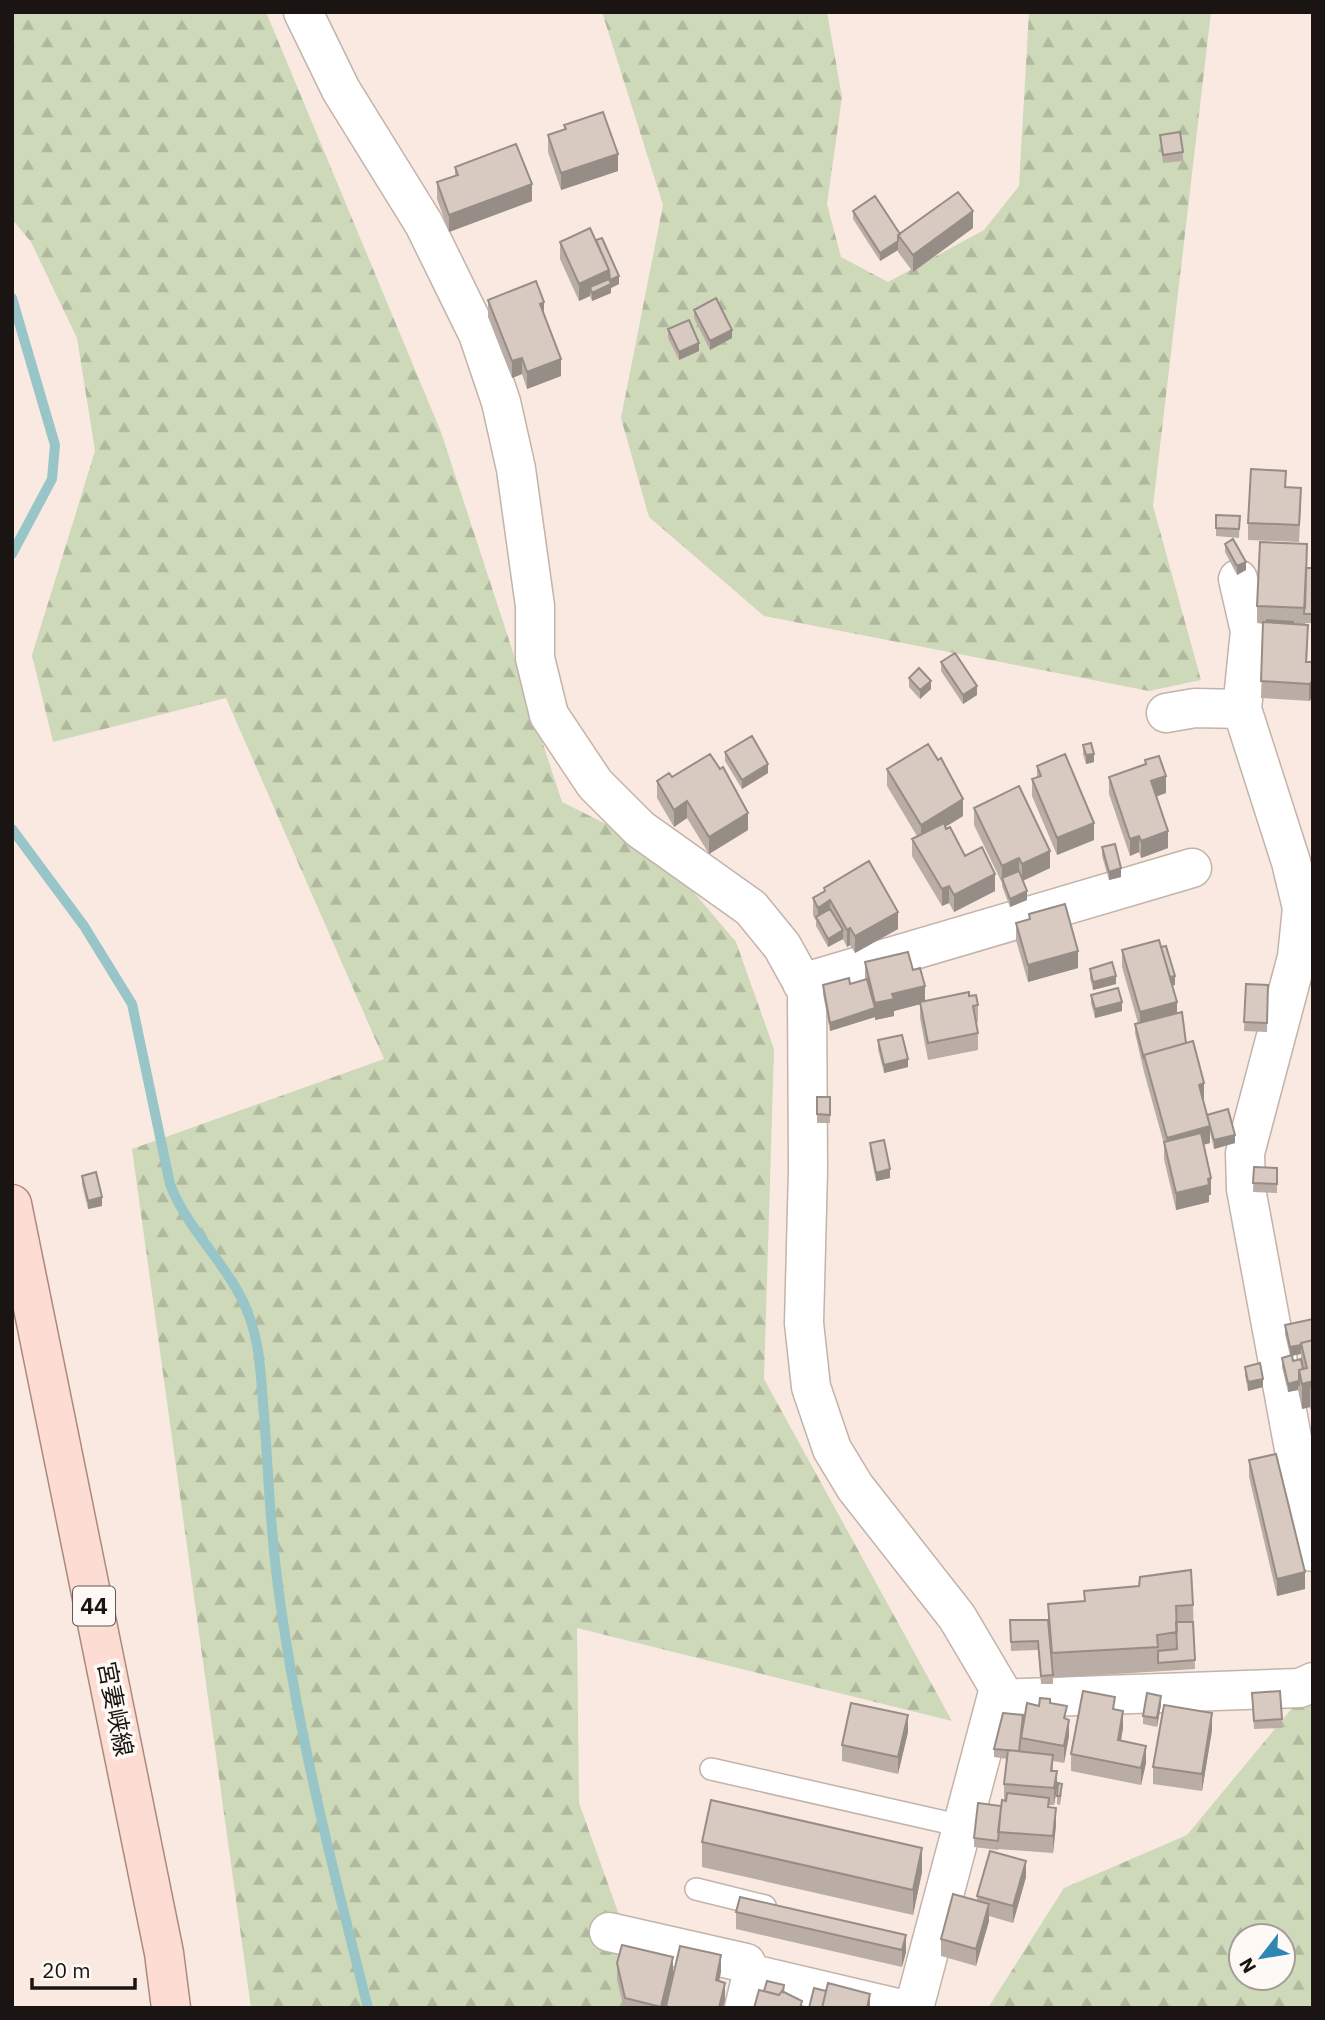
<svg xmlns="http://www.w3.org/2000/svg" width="1325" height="2020" font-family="'IBM Plex Sans','Noto Sans JP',sans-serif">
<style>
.forest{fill:url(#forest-firs);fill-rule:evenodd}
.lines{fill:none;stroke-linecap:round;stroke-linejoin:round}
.stream{stroke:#98c5c8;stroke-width:10}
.service-casing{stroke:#c2b3ab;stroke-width:24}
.minor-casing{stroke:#c2b3ab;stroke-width:41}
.primary-casing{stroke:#ac897c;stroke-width:41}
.service{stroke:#fff;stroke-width:21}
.minor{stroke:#fff;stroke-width:38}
.primary{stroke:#fdddd3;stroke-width:38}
.wall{fill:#baada6;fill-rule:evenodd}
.shaded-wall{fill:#978d87}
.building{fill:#d8c9c1;stroke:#978d87;stroke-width:2}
.labels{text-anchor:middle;stroke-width:7;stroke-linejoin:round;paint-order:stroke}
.shield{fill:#fff9f5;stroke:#5f5956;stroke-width:2}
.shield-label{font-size:23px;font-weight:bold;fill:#1a1512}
.street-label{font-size:24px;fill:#1a1512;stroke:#fff9f5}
</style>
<defs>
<pattern id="forest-firs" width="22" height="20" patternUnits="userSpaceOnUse" patternTransform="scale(1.75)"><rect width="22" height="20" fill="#ced9b9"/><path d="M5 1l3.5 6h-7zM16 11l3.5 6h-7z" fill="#b0b99e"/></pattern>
</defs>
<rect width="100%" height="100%" fill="#f9e9e1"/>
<path class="forest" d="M12,12h254l175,420 121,370 96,48 78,92 38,107 -10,330 188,342 -375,-93 2,175 53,148 -7,57h-374l-119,-859 252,-90 -158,-361 -173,44 -21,-87 63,-204 -18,-113 -46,-96 -19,-23z
M602,12h225l15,85 -15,107 14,53 47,25 96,-52 35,-44 10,-174h182l-58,494 48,174 -52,11 -385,-75 -115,-99 -28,-99 42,-213z
M1313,1683v325h-325l76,-120 123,-53zM1241,1936h42v42h-42z"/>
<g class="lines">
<path class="stream" d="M12,298l43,147 -3,34 -40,75
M12,829l72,97 48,78 38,180c19,51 67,87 82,141 9,28 9,59 12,89 4,54 6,110 13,164 18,145 55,288 91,430"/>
<defs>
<path id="service" d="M711,1769l251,57
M696,1889l69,17"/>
<path id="minor" d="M303,12l38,78 83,134 54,110 23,68 15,67 19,137v52l14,57 46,69 45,45 111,79 31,38 25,45 1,179 -4,153 7,64 21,62 23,38 102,130 42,71 -85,320
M1238,579l12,52 -8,78 49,153 11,46 -5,49 -52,196 1,36 67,363
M1166,713l29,-5 47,1
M802,983l390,-115
M998,1699l302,-11 13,-6
M609,1932l137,31 6,11 -8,34
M752,1974l145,34"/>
<path id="primary" d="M12,1204l152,749 7,55"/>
</defs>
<use href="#service" class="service-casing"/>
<use href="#minor" class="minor-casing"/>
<use href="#primary" class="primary-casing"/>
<use href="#service" class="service"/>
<use href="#minor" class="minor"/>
<use href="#primary" class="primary"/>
</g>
<path class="wall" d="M564,125l54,46 -57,19 -13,-38v-17l16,-5z
M1160,135l23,17v9l-20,2z
M455,167l77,34 -83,31 -12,-33v-17l18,-6z
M853,211l47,23 73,-6 -60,44 -15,-20v-2l-18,11 -27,-42z
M596,240l23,44 -8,4v5l-19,8 -2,-5 -11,5 -19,-42v-17z
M488,300l56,16 17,60 -34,13 -5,-15 -10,4 -24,-61z
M694,310l38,28 -22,12 -16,-32z
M668,329l31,22 -20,9 -11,-22z
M1286,487l15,18 -2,37 -51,-2v-17z
M1216,515l24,1 -1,22 -23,-2z
M1225,544l21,26 -9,5 -12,-23z
M1307,568h6v55h-8v2l3,17 -1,20h6v36l-4,3 -48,-3 2,-74 -6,-1v-17z
M941,662l36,33 -14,9 -22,-33z
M909,678l22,11 -11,10 -11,-12z
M1083,745l11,17 -8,2 -3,-10z
M725,752l43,21 -26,16 -17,-28z
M1145,760l21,33 -10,4 12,51 -27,10 -2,-6 -9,4 -21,-62v-17l36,-13z
M1037,766l57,74 -37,15 -25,-59v-17l5,-2z
M887,769l76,47 -18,11 20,29 30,35 -41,21 -5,-9 -7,3 -30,-50v-17l5,-3 -30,-50z
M672,777l76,53 -39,24 -22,-36 -13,9 -17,-29v-17z
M974,808l76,60 -27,13 4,19 -17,7 -8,-21v-3l-28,-58z
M1102,847l19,30 -12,3 -7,-24z
M824,888l74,41 -43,24 -5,-8 -3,2 -4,-8 -15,8 -12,-21v-5l-3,-6v-17l11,-6z
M1029,914l49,54 -50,14 -12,-42v-17l13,-3z
M1122,950l53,35h-3l5,29 27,86h-1l4,17 28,26 -21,6 -4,-17v11l-7,2 8,50h-2v7l-33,8 -12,-51v-15l-20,-72 -9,-39v-9l3,-1 -16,-56z
M865,962l48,8 12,31 44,-5 9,9v17l-2,1 2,10v17l-50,10 -8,-42v-14l-26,7v5l-19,4v-3l-45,14 -7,-37v-9l27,-1 15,-4z
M1090,969l26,15 -23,6 -3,-12z
M1246,984l22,1 -1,47 -23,-1z
M1091,995l31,16 -27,7 -4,-15z
M878,1040l30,27 -24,6 -6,-24z
M817,1097h13v26h-13z
M870,1143l20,35 -14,3 -6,-30z
M1254,1167l23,1v25l-24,-1z
M82,1176l20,30 -14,3 -6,-25z
M1313,1319v99l-3,-11 -8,2 -4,-19 -10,2 -6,-25v-9l8,-2 -5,-22v-9zM1301,1354v5l-8,2 -1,-5z
M1245,1367l18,20 -15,4 -3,-16z
M1249,1460l56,129 -28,7 -28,-119z
M1084,1591l109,14 2,64 -142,9v6h-12l-3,-34 -27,1 -1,-31h38v-16l36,-3z
M1252,1693l30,26v9l-28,1z
M1050,1703l17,16 2,17 -5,27 -11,-2v10l4,17 -3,17h-5v2l7,18 -3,28 -55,-4v1l-24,-3v-9l27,-32 3,-5v-17l3,-25 -13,-2v-8l29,-25 16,-18z
M1161,1705l-4,22 -14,-3v-8z
M1115,1710l8,18 -2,13 25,22 -5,22 -70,-14v-17z
M1212,1730l-10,61 -49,-7v-17z
M908,1732l-10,42 -56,-13v-16z
M1062,1793l-2,12 -3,-1v-8z
M702,1842l220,30 -9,43 -211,-48z
M1026,1877l-13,46 -24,-7v5l-13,45 -35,-10v-17l36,-39v-4z
M740,1897l166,55 -4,15 -166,-38v-17z
M617,1963l48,45h-41l-7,-28z"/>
<path class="shaded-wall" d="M618,154v17l-57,19v-17z
M532,184v17l-83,31v-17z
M973,211v17l-60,44v-17z
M898,241v9l-18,11v-8z
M609,270l1,10 9,-4v8l-8,4v5l-19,8v-8l-2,-6v9l-11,5v-17z
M544,302v17l-4,-15z
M732,330v8l-22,12v-9z
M699,343v8l-20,9v-8z
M522,358v16l-10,4v-17z
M561,359v17l-34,13v-17z
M1246,562v8l-9,5v-9z
M931,681v8l-11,10v-9z
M1313,681v17l-4,3v-17z
M977,686v9l-14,9v-9z
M1094,754v8l-8,2v-9z
M768,764v9l-26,16v-9z
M1166,776v17l-15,5v-17z
M963,799v17l-42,26v-17z
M687,801v17l-13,9v-17z
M748,813v17l-39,24v-17z
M1094,823v17l-37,15v-17z
M1168,831v17l-27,10v-17z
M1139,836v16l-9,4v-17z
M1050,851v17l-28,13v-17z
M1019,858v17l-17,3v-12z
M1121,868v9l-12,3v-8z
M995,874v17l-41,21v-17z
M949,886v17l-7,3v-17z
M1027,891v9l-17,7v-8z
M830,900v17l-12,4v-13z
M898,912v17l-43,24v-17z
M850,928v17l-3,2v-17z
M843,930v9l-15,8v-8z
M1078,951v17l-50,14v-17z
M1116,976v8l-23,6v-8z
M1175,976v9l-7,2v-9z
M925,986v17l-31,8v5l-19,4v-17l17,-9z
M1122,1002v9l-27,7v-9z
M1177,1002v16l-37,11v-17z
M875,1008v9l-45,14v-8z
M908,1059v8l-24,6v-8z
M1204,1083v17l-5,2v-17z
M1210,1126v17l-43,11v-16z
M1235,1135v8l-21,6v-9z
M890,1169v9l-14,3v-8z
M1211,1178v17h-2v7l-33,8v-17z
M102,1197v9l-14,3v-8z
M1301,1345v9l-11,2v-9z
M1263,1379v8l-15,4v-9z
M1298,1381v9l-10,2v-8z
M1310,1382v25l-8,2v-25z
M1305,1572v17l-28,7v-17z
M1161,1696v9l-4,22v-9z
M1123,1711v17l-4,21 -1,-9z
M1212,1713v17l-10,61v-17z
M908,1715v17l-10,42v-17z
M1069,1720v16l-5,27v-17z
M1146,1746v17l-5,22v-17z
M1057,1771v17l-3,17v-17z
M1056,1808v17l-3,28v-17z
M922,1848v24l-9,43v-25z
M1026,1861v16l-13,46v-17z
M989,1904v17l-13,45v-17z
M906,1935v17l-4,15v-17z
M721,1955v17l-5,25v-17z
M673,1957v17l-8,34h-4z
M725,1983v17l-2,8h-4z
M870,1994v14h-3z"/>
<path class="building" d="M603,112l15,42 -57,19 -13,-38 18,-6 -2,-4z
M1180,132l3,20 -20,3 -3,-20z
M516,144l16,40 -83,31 -12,-33 21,-7 -3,-8z
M958,192l15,19 -60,44 -15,-20z
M875,196l25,38 -2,1v6l-18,12 -27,-42z
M590,228l19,42 -30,14 -19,-42z
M602,238l17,38 -9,4 -1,-10 -13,-30z
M609,279l2,5 -19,9 -2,-6z
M536,281l8,21 -4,2 21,55 -34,13 -5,-14 -10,3 -24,-61z
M716,298l16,32 -22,11 -16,-31z
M689,320l10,23 -20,9 -11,-23z
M1251,469l35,2 -1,16 16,1 -2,37 -51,-2z
M1216,515l24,1 -1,13 -23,-1z
M1233,539l13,23 -9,4 -12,-22z
M1260,542l47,2 -2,64 -48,-2z
M1306,568h7v46h-9z
M1267,620l26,2v2l-26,-2z
M1263,622l45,3 -2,37h7v19l-4,3 -48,-3z
M955,653l22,33 -14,9 -22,-33z
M919,668l12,13 -11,9 -11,-12z
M752,736l16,28 -26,16 -17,-28z
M1091,743l3,11 -8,1 -3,-10z
M928,744l10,16 3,-2 22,41 -42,26 -34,-56z
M710,754l10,15 3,-2 25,46 -39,24 -22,-36 -13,9 -17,-29 12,-8 3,4z
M1065,754l29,69 -37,15 -25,-59 9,-3 -4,-10z
M1159,756l7,20 -15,5 17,50 -27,10 -2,-5 -9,3 -21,-62 37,-13 -1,-4z
M1019,786l31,65 -28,13 -3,-6 -17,8 -28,-58z
M944,823l2,6 4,-2 15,29 17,-9 13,27 -41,21 -5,-9 -7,3 -30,-50z
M1115,844l6,24 -12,4 -7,-25z
M869,861l29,51 -43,24 -5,-8 -3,2 -17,-30 -12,8 -5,-10 12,-7 -1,-3z
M1019,871l8,20 -17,8 -8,-21z
M1065,904l13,47 -50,14 -12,-42 14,-4 -1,-5z
M830,909l13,21 -15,9 -12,-22z
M1159,940l18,62 -37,10 -18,-62z
M1166,946l9,30 -5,1 -9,-30z
M908,952l5,18 7,-2 5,18 -33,8 2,5 -19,4 -10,-41z
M1112,962l4,14 -23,6 -3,-13z
M849,978l1,6 17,-5 8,29 -45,15 -7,-38z
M1246,984l22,1 -1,38 -23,-1z
M1118,988l4,14 -27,7 -4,-14z
M969,992v4l7,-1 2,10 -5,1 5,27 -50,10 -8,-41z
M1182,1012l4,31 -42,12v4l-9,-35z
M902,1035l6,24 -24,6 -6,-25z
M1193,1041l11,42 -5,2 11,41 -43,12 -23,-83z
M817,1097h13v18l-13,-1z
M1228,1109l7,26 -21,5 -7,-25z
M1201,1133l10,45 -3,1 1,6 -33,8 -12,-51z
M884,1140l6,29 -14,4 -6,-30z
M1254,1167l23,1v16l-24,-1z
M96,1172l6,25 -14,4 -6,-25z
M1313,1319v21l-12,3v2l-11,2 -5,-22z
M1313,1340v53l-3,-11 -8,2 -3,-14 8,-2 -6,-25z
M1292,1355l1,6 8,-2 2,10 -4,1v16l-1,-5 -10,3 -6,-26z
M1260,1363l3,16 -15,3 -3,-15z
M1276,1454l29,118 -28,7 -28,-119z
M1191,1570l2,35 -17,1 1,26 -20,3 1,12 -106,6 -4,-49 37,-3 -1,-10 55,-5 1,-9z
M1010,1620h38l5,55 -12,1 -3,-35 -27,1z
M1176,1622h17l2,38 -37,3v-12l19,-2z
M1083,1691l32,6 -2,12 10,2 -5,29 28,6 -5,22 -70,-14z
M1280,1691l2,28 -28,2 -2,-28z
M1147,1693l14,3 -4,22 -14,-2z
M1040,1698l10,1v4l17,3 -3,12 5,2 -5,26 -43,-8 6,-35 12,3z
M851,1703l57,12 -10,42 -56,-12z
M1164,1705l48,8 -10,61 -49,-7z
M1003,1713l20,2 -4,36 -25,-2z
M1008,1750l45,5 -2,16h6l-3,17 -50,-4z
M1058,1783l4,1 -2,12h-3z
M1007,1793l42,5 -1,9 8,1 -3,28 -55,-4 4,-32 4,1z
M711,1800l211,48 -9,42 -211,-48z
M978,1803l23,3 -3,35 -24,-3z
M990,1851l36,10 -13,45 -36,-10z
M953,1894l36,10 -13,45 -35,-10z
M740,1897l166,38 -4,15 -166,-38z
M622,1945l51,12 -12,50 -36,-9 -8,-35z
M680,1946l41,9 -5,25 9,3 -6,25h-47l-6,-2z
M767,1981l17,4 -1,7 -1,-1 -3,4 -15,-4z
M828,1983l42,11 -3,14h-45z
M814,1988l12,3 -4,17h-13z
M759,1990l20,5 3,-4 20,10 -2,7h-46z"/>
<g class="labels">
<rect class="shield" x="73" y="1586.5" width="42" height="39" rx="5"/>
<g class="shield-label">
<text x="94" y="1614">44</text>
</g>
<g class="street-label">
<text transform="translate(115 1709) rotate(79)" y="8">宮妻峡線</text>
</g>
</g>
<rect width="1325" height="2020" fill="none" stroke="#1a1512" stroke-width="28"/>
<g transform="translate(1262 1957) rotate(239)"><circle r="33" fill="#fff9f5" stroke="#a39e9a" stroke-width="2"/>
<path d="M0-5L12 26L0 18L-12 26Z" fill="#2f86b5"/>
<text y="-10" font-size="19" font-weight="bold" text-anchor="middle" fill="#1a1512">N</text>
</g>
<path d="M32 1978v10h103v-10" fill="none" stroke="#1a1512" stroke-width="3.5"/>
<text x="42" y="1978" font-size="21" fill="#1a1512" stroke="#fff9f5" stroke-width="5" paint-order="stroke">20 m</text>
</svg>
